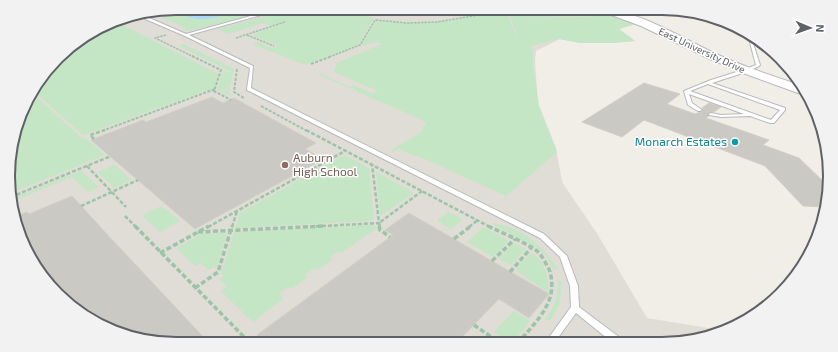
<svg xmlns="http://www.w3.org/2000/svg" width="838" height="352" font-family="'Exo 2',sans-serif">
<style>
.education{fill:#dfddd5}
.green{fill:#c4e6c4}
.water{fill:#abd8fb}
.building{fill:#cbc9c4;stroke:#d4cfc5}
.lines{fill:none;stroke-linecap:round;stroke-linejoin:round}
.lane-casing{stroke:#b7b9bc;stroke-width:2}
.secondary-casing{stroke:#b5b9bd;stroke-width:2}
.path-far3{stroke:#9cc4a8;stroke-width:1.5;stroke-dasharray:2.5 1;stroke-linecap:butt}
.path-far2{stroke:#9cc4a8;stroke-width:2;stroke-dasharray:3 1.5;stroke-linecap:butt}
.path-far1{stroke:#9cc4a8;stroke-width:2.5;stroke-dasharray:4 2;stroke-linecap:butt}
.path{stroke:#9cc4a8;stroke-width:3.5;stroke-dasharray:5 2.5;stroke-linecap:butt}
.lane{fill:#fff;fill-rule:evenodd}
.secondary{fill:#fff;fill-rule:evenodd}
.culture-dot{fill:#0f9aa8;stroke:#fff;stroke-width:1.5}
.education-dot{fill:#8d6e63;stroke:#fff;stroke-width:1.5}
.labels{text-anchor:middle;stroke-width:3;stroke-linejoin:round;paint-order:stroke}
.far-street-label{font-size:10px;fill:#5e6266;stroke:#fff}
.culture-label{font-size:12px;fill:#0d838f;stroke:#fff;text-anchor:end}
.education-label{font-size:12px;fill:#785e54;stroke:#fff;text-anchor:start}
.rim{fill:none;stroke:#5e6266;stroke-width:2}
</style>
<rect width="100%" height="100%" fill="#f0eee7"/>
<path class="education" d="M181,8h420l42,14 -24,7 16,12 -22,2h-33l-20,-4 -24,12 -1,10 3,42 18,45 6,34 36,53 49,83 79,13 -42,12 -508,1 -54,-9 -48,-26 -43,-49 -20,-51v-66l20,-51 34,-42 57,-33z"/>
<path class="green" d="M184,8h113l-40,6 -69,17 -7,-1 5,-2 -37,-16c12,-2 24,-1 35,-4z
M558,8h30l30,9 18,7 -17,5 16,12 -22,2h-33l-21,-4 -28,7 2,5v14l6,41 18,46 -51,44 -90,-41 -2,1 -15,-7 -7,3v-2l3,-2 26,-16 5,-9 -8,-5 -62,-27 -3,-3h-4l-30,-13 2,-1 29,13 3,-2 20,9 5,-3 -44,-19 3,-9 45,-19 -8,-2 -9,4 -4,-1 15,-24 46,2 28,-2 35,-7 23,1 8,21 93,1 -92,-1 -7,-20 82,1z
M313,11h53l-1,5 9,2 -16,27 -53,20 -52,-21 6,-2 13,6 6,-2 -24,-10 2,-3 31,-10 -1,-1 -15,4 -8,-3 -35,11 -10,-5 44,-12z
M115,21l103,53 -4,13 -3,2 -128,46 -51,-45 33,-40z
M183,44l51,25 -5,23 3,4 -11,-4 7,-3 1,-7 -2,6 -6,3 -4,-1 5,-16 6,-3 2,2v-2l-51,-25z
M31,92l52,47 3,-1 19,17 -94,38v-50z
M344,155l25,13 5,51 -5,2 -134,7 5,-15z
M115,165l16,15 -17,8 -16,-16z
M81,171l18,16 -11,5 -16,-15 -61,25v-3z
M376,172l38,21 -34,23z
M161,206l19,15 -20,11 -18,-16z
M448,212l15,7 -12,10 -14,-8z
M490,223c30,3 52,21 68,46h-5l-7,-13 -7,-7z
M372,225l5,3 -36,25 -3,-2 -8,6 2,3 -15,10 -3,-2 -9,7 2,3 -16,11 -3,-2 -9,6 4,6 -30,23 -32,-31 6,-5 -8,-7 5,-3 -3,-2 13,-42z
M484,227l25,14 -16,16 -26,-15z
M227,233l-11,36 -2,-2 -5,3 -8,-7 -6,3 -19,-18 25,-14z
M514,243l12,6 -15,16 -12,-6z
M531,253c15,8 17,24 18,40l-31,-21 -1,-5z
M557,280h4l-1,24 -10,17 -5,-2c10,-12 14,-24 12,-39z
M514,311l16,10 -18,22h-2l-16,-11z
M576,335l13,4h9l5,4h-31l-4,-3z"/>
<path class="water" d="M197,8h42l2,1v1c-20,6 -42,15 -61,3z"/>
<path class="building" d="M644,83l36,11 -13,10 28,10 8,-3 -1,-3 7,-5 12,4 -7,5 -6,1 1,3 -3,2 63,22 -6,5 36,13 28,27 -3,22 -21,-1 -38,-40 -121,-46 -22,17 -40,-15z
M212,97l11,6 11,-5 82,45 -11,6 18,10 -128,70 -104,-89 52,-20 3,2z
M72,196l33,36 105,112h-34l-54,-9 -48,-26 -43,-49 -17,-43 13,-5 2,2z
M409,213l140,81 -20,24 -30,-19 -43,44 -190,1 -9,-9 136,-100 -8,-5z"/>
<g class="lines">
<defs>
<path id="lane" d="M310,8h19l-2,1 -36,2 -26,3 -76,21 64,31 -2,22 293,146 23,22 11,30 1,21 44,33 1,3h-11l-37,-30 -22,30h-9l26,-36 -1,-21 -10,-29 -20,-19 -293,-148v-1l3,-21 -65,-32 -49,-21 4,-1 46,20 79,-22z
M348,8l66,2 37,-2 -2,1 -35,3 -64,-3z
M748,35l3,2 9,28 -1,1 -10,5 -37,12 73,25v2l-11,13h-4l-20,-7 -29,1 -12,-2v-1l2,-1 10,2 23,-1 -55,-20 3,9 10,7 -2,1h-2l-10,-6 -4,-14 27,-11 35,-11 10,-4zM708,84l72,26 -9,10 -81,-29z"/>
<path id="secondary" d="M596,8c38,0 86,30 120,46 27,12 55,22 84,31l6,8h-8l-55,-20 -33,-14 -69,-33 -43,-16z"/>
</defs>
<use href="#lane" class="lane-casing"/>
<use href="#secondary" class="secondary-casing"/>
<path class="path-far3" d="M476,8l10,5
M121,17l10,1
M166,35l-11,3 39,19
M247,35l27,11
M236,38l49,-16
M329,57l31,-12 15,-25 32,3 30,-1 48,-8 100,1"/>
<path class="path-far2" d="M192,56l29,14 -7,21 17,9
M311,64l21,-8
M237,69l-3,23 10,6
M261,106l46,25
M102,131l113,-42"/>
<path class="path-far1" d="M306,130l184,97
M94,139l-4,-4 15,-5
M87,166l39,41
M11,197l100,-41
M81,206l57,-26
M125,216l11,11
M208,227l137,-76
M232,227l5,-16
M304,227l75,-4 -7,-59
M380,227l-1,-4 43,-32
M469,227l9,-7"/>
<path class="path" d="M135,226l116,118
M379,226l1,4 10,7
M488,226c16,8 35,15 49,25 5,4 9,13 12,18 11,32 -12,51 -31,74
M198,232l126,-6
M454,239l17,-13
M160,253l49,-27
M492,261l23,-22
M510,272l21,-24
M195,288l23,-16 14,-46
M474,325l26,18"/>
<use href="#lane" class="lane"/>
<use href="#secondary" class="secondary"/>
</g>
<circle class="culture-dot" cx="735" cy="142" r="4"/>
<circle class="education-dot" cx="285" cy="165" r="4"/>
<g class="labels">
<g class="far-street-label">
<text transform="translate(702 50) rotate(25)" y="4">East University Drive</text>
</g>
<g class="culture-label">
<text x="727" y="146">Monarch Estates</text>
</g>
<g class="education-label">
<text x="293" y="162">Auburn<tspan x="293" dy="14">High School</tspan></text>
</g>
</g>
<path d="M0 0H838V352H0ZM176 15H662A161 161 0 0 1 823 176V176A161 161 0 0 1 662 337H176A161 161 0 0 1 15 176V176A161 161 0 0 1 176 15Z" fill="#f2f2f3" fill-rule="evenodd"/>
<path class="rim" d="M176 15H662A161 161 0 0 1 823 176V176A161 161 0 0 1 662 337H176A161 161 0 0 1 15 176V176A161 161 0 0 1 176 15Z"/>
<g transform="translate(810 28) rotate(92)" stroke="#ffffff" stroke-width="3" paint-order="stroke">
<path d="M0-3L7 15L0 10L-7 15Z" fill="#5e6266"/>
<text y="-6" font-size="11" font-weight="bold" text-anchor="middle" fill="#5e6266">N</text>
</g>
</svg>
